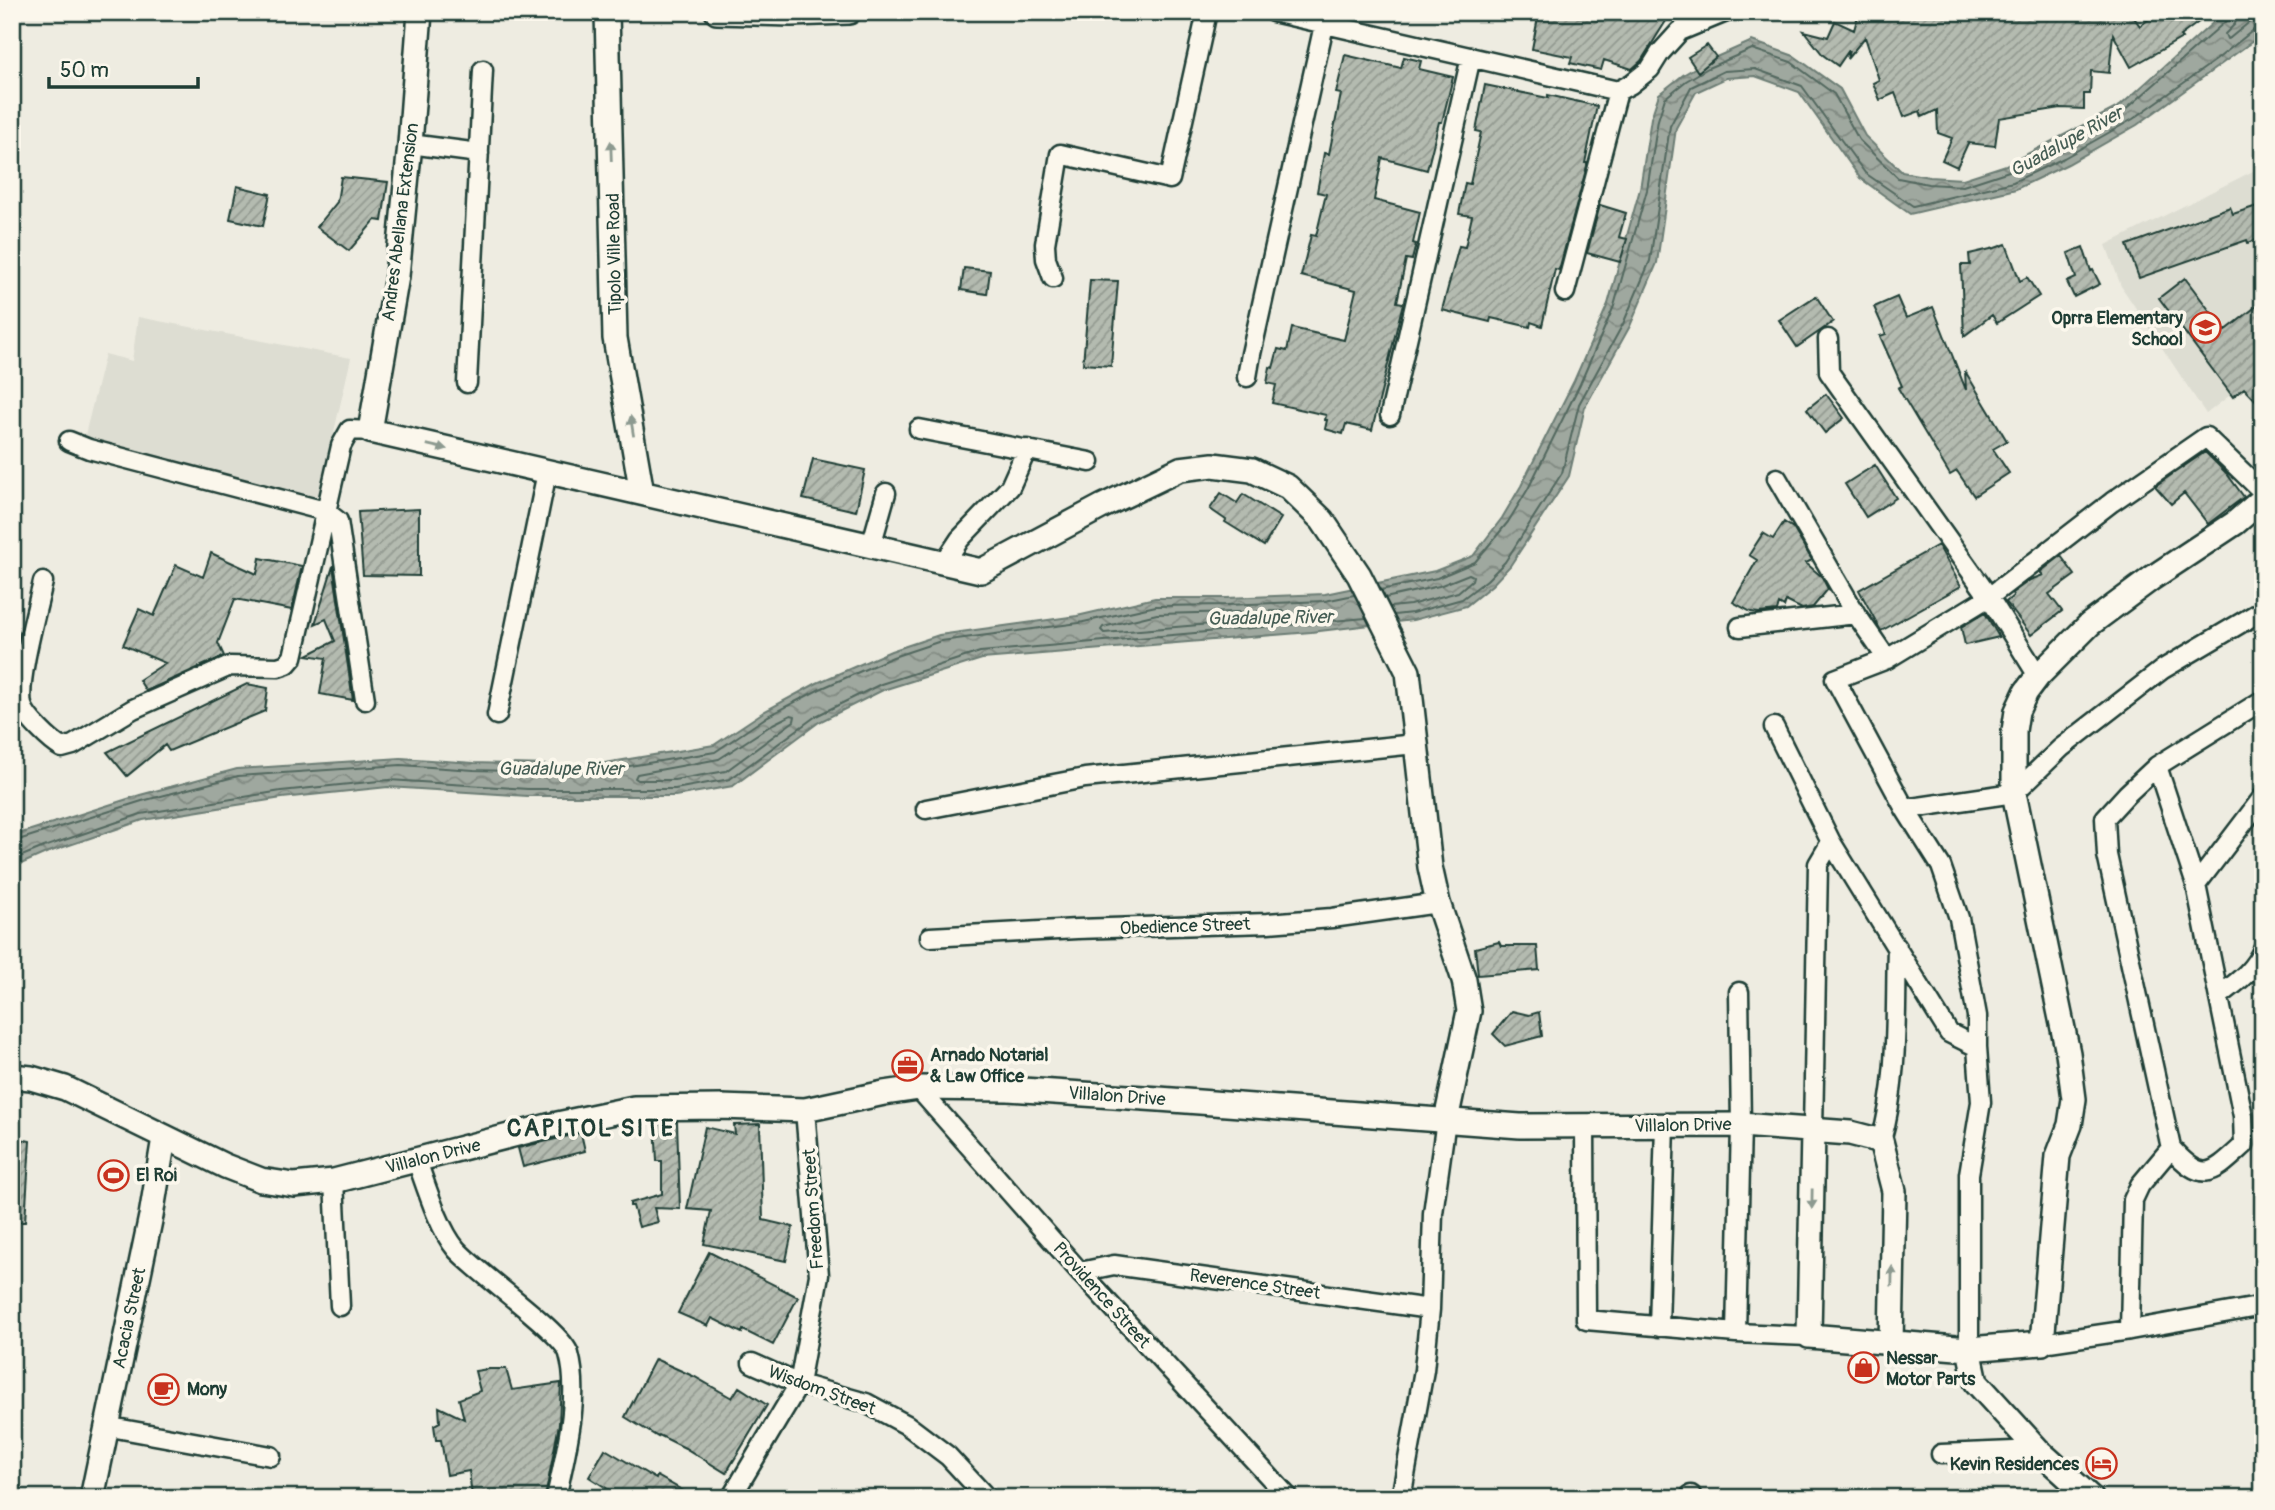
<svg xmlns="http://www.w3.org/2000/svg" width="2275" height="1510" font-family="Pangolin,sans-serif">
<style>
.built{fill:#ddddd2}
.water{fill:url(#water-waves);stroke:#6c7d74;stroke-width:2}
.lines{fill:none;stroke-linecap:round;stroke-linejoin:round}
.shore{stroke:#52685f;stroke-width:2}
.building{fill:url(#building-hatch);stroke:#1f3d34;stroke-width:2}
.minor-casing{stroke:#1f3d34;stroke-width:23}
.tertiary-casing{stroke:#1f3d34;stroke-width:28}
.minor{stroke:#fbf7ec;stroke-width:18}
.tertiary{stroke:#fbf7ec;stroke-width:23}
.oneway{fill:#8d9a90}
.labels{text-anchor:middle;stroke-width:7;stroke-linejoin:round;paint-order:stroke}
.street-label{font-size:18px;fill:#1f3d34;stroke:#fbf7ec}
.poi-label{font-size:18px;font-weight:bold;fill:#1f3d34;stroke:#fbf7ec;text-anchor:start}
.water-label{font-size:19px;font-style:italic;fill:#455d54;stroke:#fbf7ec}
.district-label{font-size:24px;font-weight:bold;letter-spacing:2px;fill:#1f3d34;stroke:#fbf7ec}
</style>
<defs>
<pattern id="water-waves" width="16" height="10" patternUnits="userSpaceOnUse" patternTransform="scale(1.75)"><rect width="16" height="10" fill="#9fa89f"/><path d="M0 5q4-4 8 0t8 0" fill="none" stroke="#818a82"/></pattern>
<pattern id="building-hatch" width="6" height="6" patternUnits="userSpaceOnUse" patternTransform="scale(1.75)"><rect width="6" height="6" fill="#b4bbb0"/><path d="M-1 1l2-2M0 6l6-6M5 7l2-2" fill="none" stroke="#929990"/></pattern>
</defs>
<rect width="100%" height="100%" fill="#eeece1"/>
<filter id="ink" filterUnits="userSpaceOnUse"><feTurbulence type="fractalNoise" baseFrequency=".0143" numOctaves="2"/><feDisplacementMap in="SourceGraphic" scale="14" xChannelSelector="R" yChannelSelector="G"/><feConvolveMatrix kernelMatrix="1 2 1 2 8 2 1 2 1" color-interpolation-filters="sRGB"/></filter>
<g filter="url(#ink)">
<path class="built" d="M2263,166v203l-57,45 -85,-128 -15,-41z
M138,317l213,41 -33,143 -234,-62 21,-85 27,7z"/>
<path class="water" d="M2225,12h38v19l-10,10 -33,24 -83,60 -69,39 -52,25 -106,25 -50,-36 -61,-86 -44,-16 -29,2 -30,14 -20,36 -19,135 -27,63 -45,81 -16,69 -59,90 -18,19 -26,21 -53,14 -102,12 -329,27 -99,31 -64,32 -86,64 -58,10h-147l-140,-9 -106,11 -139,22 -97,33 -34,15v-32l128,-41 97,-26 164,-11 73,5 113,3 127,-21 51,-34 52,-28 74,-32 48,-16 138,-19 78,-18h72l98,-4 110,-23 38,-15 29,-38 19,-32 53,-105 34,-77 32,-115 11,-71 8,-24 24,-19 22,-13 47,-21 42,15 46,33 25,47 37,36 27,5 34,2 43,-14 114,-59z"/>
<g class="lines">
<path class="shore" d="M2238,12l-3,12 -10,10 2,5 3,-1 22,-18 11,-2
M1381,590l56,-12 38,-16 33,-40 20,-33 52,-105 34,-78 33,-116 11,-70 7,-22 21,-17 22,-13 44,-19 39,13 43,32 25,46 39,38 30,6 35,2 46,-15 114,-59 103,-91 3,-9
M1385,598l54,-12 30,-12 4,2 -1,4 -14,12 -48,13 -20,2
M1284,611l3,4 -3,3 -180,15 -3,-3 2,-3 54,-13z
M1394,615l18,-2 50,-14 25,-19 18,-18 57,-89 17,-69 44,-80 27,-63 20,-135 21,-39 33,-16 31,-2 47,17 63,87 48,33 100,-24 51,-24 69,-39 83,-59 40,-32 7,-2
M791,715l4,1 -1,5 -68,50 -52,9h-36l-3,-2 2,-4 82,-15 54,-35z
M12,842l130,-41 96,-25 163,-11 73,5 113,3 128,-21 53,-36 52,-27 73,-32 48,-16 138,-18 77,-17 71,-1 98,-4 29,-6
M12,860l32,-13 97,-33 140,-23 108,-11 139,9h147l55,-10 86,-63 65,-32 99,-32 386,-34"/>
</g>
<path class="building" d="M1539,12h20l22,5 1,-5h63l21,9 -25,40 -9,8 -28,-9 -3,10 -31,-7 2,-6 -40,-8z
M1859,12h177v3l94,-3 10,14 18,-14h54l-32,24 2,2 -51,29 -18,-33 -4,39 -18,-2 -1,23h-6v15l-23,-1 -62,10 -4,28 -27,-3 -11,24 -15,-7 10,-22 -14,-5 -1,-23 -15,7 -2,-6 -16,6 -9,-24 -15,7 -7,-17 6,-3 -14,-43 -18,22 2,-9 -11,16 -15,-11 -19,-24 24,6 7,-16 19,9z
M1707,45l9,12 -18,15 -10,-15z
M1345,55l56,13 3,-11 17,4 -2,8 34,8 -11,45h-3l-12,48 -45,-12 -8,42 46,12 -7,31 3,1 -4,16 -6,-1 -9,43 6,1 -31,127 -26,-6 -3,10 -18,-5 2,-9h-2l1,-5 -54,-12 4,-18 -9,-2 3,-16 3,1 5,-19 9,2 5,-23 52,12 12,-50 -55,-14 10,-41 5,1 10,-42 -9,-2 7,-39 5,1 12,-60 -5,-1z
M1485,85l63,13v-3l49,11 -12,57h2v3l-28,104 -4,-1 -13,57 -11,-4 -1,5 -39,-9 -1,4 -48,-12 17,-64 6,1 7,-31 -13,-2 6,-31 5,1 11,-52 -5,-1z
M341,177l47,5 -6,39 -7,-1 -26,31 -32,-24 20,-25z
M237,186l33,8 -7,32 -33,-7z
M2263,204v33l-15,6 -1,-3 -108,38 -12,-33 103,-38 3,7z
M1600,205l26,8 -7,24 8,2 -7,23 -33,-9z
M2006,244l14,37 7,-4 12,19 -42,27 -5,-8 -28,21 -3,-71h9l-1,-11 26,-6z
M2083,247l8,24 2,-1 7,14 -26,13 -7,-15 9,-4 -8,-25z
M964,268l26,3 -3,23 -26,-4z
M2185,278l40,53 38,-30v107l-19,-20 -11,9 -74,-99z
M1090,280l28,1 -7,85 -28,-2z
M1816,296l17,26 -36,25 -18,-27z
M1897,297l9,21 27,-11 33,83 -1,-19 42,70 -14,8 16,24 -35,23 -17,-25 -7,4 -52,-87 4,-2 -22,-50 6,-2 -12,-27z
M1826,394l18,24 -19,15 -18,-24z
M2205,452l22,22 17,23 -36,27 -24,-31 -13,11 -16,-18z
M813,459l52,11 -9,41 -53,-12z
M1875,465l21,33 -30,19 -21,-33z
M1221,493l16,10 6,-9 38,24 -17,28 -39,-24 1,-2 -16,-11z
M419,509v67l-56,-1 -5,-63z
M1784,522l9,6 19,32 -6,3 16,14 6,12 -15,18 -11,2 -16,-8 -2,6 -5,-3 -2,7 -18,2 -8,-1 -18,-10 24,-42 -8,-5 14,-22 10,6z
M1938,545l23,41 -80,45 -22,-41z
M211,553l46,21 3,-16 42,8 -10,44 -57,-11 -17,44 6,13 -78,35 -7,-11 26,-17 -42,-18 16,-36 15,7 22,-51 27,12z
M2061,556l14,19 -26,19 13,17 -31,24 -25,-33 7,-6 -1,-3 18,-13 13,-5 -3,-3z
M333,566l20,134 -33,-6 6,-36 -19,-3 28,-14 -9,-22 -11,5z
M1985,613l14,24 -34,8 -4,-18z
M247,684l21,4 -3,23 -96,40 -4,-6 -38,31 -20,-24z
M1499,942l2,4h36l2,24 -61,5 -3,-27z
M1512,1011l17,4 10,-3 3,24 -37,10 -12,-12z
M655,1122h22l3,87 -26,-1 4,14 -19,5 -6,-21h-3v-3l32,-9v-33h-5z
M760,1124l3,96 30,7 -7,34 -82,-17 7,-33 -24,-2 18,-82 30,7 -1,-9z
M581,1133l4,18 -62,16 -5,-19z
M12,1137l18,4 -5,81h-13z
M709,1252l89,45 -25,48 -30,-15 -1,3 -30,-15 -4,8 -30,-13z
M655,1359l40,18 37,21 7,-11 28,18 -41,68 -41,-25 -26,-13 -1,2 -33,-20z
M1855,1359l16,1 -1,16 -15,-2z
M488,1369h18l6,21 49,-7 -2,41 -14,74h-55l-1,-5 -17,4 -3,-26 -22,4 -6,-35h-5l-2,-15 6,-3 -1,-15 25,12 -5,-20 21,-8 -5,-20z
M605,1449l51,30 1,-3 39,22h-74l-33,-21z"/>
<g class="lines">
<defs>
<path id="minor" d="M1273,12l345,79 13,-7 19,-15 10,-16 20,-22 46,-19
M410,144l69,9
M1053,278l-7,-19 -1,-15 15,-90 110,25 37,-167
M1565,292l53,-201
M1828,339l1,33 160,225 49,79
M1247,377l4,-23 73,-329
M467,383l16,-313
M1390,415l81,-358
M919,429l171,33
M69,441l20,8 236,62 13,10 27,179
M1777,478l79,136 31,45
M871,546l15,-53
M944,563l16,-24 50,-52 17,-38
M43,582c-6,27 -26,98 -21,123 3,12 29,37 40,43l11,-3 60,-36 97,-43 48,1 9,-3 6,-7 48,-211 9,-16 20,1
M1740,627l116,-13
M497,715l50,-243
M1774,727l57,115 118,191 28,14
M2157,766l39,119 47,231 1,29c-32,29 -40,40 -73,3l-64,-293 -2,-37 22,-24 30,-28 106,-66
M926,809l159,-31 330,-34
M1905,809l109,-16 47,-45 102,-79 100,-59
M2196,885l67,-88
M930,937l147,-8 191,-6 64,-5 106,-15
M2219,996c18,-14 35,-25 44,-47
M918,1088l162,184 209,226
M1585,1126l1,194 150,13 73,3
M1813,1131l5,-267 13,-22
M1881,1141c18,-62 14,-130 16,-194
M417,1161c9,25 22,68 39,88 21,24 107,83 113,105 12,43 -4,101 -13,144
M334,1181l6,125
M1080,1272l34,-7 316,44
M1659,1327l6,-202
M2130,1330l3,-130 7,-15 31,-37
M1736,1333l5,-208 -2,-133
M2042,1343l88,-13 133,-24
M1969,1349v-175l12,-72 -4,-55v-31l-18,-98 -18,-52 -36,-57 -70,-130 52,-20 102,-62 123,-95 94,-65 57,55
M752,1363l47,21 67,19 41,22 41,31 39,42
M105,1426l166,30
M1941,1454l97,-4
M1691,1495v3
M731,1498l68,-114 20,-109 -14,-165
M1401,1498l23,-128 6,-61 3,-96 13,-93"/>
<path id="tertiary" d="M420,12l-10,132 -13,132 -27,155 611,140 122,-65 77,-37 33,-4 39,5 36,17 34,33 37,55 49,97 22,195 8,36 26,77 5,31 -23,109
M607,12l8,326 27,155
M717,12l74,2 58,-2
M12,1076l19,2 34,10 160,78 36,14 33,5 40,-4 214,-55 86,-18 87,-1 84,3 79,-17 34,-5 90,1 151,10 361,27 221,-1 109,8 31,8 13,50 -3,153
M1813,1131l-4,205 160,13 73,-6 16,-187 12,-31 4,-26 -6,-46 -54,-260v-62l3,-20 9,-19 12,-16 52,-52 62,-46 83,-55 28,-24
M1969,1349l7,33 62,68 53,48
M92,1498l59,-282 13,-78"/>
</defs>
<use href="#minor" class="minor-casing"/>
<use href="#tertiary" class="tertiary-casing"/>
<use href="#minor" class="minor"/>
<use href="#tertiary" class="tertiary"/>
</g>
<defs><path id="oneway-solid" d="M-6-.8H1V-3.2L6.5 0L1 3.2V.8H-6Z" transform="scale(1.75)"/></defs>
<g class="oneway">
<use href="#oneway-solid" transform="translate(611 151) rotate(-92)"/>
<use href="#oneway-solid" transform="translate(632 426) rotate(-99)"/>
<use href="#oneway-solid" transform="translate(437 447) rotate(13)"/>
<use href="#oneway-solid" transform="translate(1812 1199) rotate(91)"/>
<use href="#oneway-solid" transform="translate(1892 1276) rotate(-89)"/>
</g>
</g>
<defs>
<symbol id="school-ring" viewBox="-11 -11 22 22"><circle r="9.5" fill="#fbf7ec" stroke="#c8321e" stroke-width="1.5"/><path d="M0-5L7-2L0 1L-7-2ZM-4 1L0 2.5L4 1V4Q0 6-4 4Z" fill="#c8321e"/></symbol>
<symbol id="office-ring" viewBox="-11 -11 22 22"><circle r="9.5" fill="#fbf7ec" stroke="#c8321e" stroke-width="1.5"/><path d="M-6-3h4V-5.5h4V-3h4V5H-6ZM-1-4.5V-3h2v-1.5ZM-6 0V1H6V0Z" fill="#c8321e"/></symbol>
<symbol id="stadium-ring" viewBox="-11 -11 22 22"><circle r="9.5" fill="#fbf7ec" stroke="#c8321e" stroke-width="1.5"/><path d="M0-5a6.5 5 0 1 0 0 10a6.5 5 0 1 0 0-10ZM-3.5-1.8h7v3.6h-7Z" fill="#c8321e"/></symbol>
<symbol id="shop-ring" viewBox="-11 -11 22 22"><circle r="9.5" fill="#fbf7ec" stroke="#c8321e" stroke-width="1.5"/><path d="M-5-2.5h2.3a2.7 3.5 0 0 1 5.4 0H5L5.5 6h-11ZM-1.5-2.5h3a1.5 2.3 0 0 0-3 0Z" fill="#c8321e"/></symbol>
<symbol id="cafe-ring" viewBox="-11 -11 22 22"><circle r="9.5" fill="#fbf7ec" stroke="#c8321e" stroke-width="1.5"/><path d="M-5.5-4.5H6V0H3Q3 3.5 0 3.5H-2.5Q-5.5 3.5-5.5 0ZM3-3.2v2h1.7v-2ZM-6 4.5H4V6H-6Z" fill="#c8321e"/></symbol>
<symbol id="hotel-ring" viewBox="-11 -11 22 22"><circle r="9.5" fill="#fbf7ec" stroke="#c8321e" stroke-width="1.5"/><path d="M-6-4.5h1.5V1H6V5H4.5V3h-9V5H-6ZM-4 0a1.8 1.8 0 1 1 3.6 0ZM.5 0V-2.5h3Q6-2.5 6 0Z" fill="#c8321e"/></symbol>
</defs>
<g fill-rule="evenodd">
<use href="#school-ring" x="2188" y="310" width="35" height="35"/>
<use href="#office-ring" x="890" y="1048" width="35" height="35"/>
<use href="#stadium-ring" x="96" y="1158" width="35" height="35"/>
<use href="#shop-ring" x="1846" y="1350" width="35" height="35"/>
<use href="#cafe-ring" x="146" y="1372" width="35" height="35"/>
<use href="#hotel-ring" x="2084" y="1446" width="35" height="35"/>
</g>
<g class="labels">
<g class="street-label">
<text transform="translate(400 222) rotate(-83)" y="6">Andres Abellana Extension</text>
<text transform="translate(614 254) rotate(-91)" y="6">Tipolo Ville Road</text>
<text transform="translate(1185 926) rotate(-2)" y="6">Obedience Street</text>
<text transform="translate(1117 1096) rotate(4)" y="6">Villalon Drive</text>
<text transform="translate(1683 1125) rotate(-1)" y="6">Villalon Drive</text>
<text transform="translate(433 1156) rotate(-14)" y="6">Villalon Drive</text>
<text transform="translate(813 1209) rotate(-94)" y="6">Freedom Street</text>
<text transform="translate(1255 1284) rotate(8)" y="6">Reverence Street</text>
<text transform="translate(1102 1295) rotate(48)" y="6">Providence Street</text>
<text transform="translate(129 1318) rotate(-78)" y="6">Acacia Street</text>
<text transform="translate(822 1390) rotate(20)" y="6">Wisdom Street</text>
</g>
<g class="poi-label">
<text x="2183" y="324" text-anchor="end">Oprra Elementary<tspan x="2183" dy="21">School</tspan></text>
<text x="930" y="1061">Arnado Notarial<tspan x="930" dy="21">&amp; Law Office</tspan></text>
<text x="136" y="1181">El Roi</text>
<text x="1886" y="1364">Nessar<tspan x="1886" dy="21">Motor Parts</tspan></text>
<text x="187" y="1395">Mony</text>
<text x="2079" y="1470" text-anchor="end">Kevin Residences</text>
</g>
<g class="water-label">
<text transform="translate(2066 141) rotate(-29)" y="7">Guadalupe River</text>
<text transform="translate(1270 617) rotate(-1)" y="7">Guadalupe River</text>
<text x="561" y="775">Guadalupe River</text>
</g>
<g class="district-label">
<text x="591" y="1136">CAPITOL SITE</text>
</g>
</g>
<rect width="2275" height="1510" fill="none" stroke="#fbf7ec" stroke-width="42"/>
<rect x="21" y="21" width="2233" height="1468" fill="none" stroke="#1f3d34" stroke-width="2.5" filter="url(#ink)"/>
<path d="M49 77v10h149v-10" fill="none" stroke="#1f3d34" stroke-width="3.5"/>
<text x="60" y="77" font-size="21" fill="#1f3d34" stroke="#fbf7ec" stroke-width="5" paint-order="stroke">50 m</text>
</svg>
